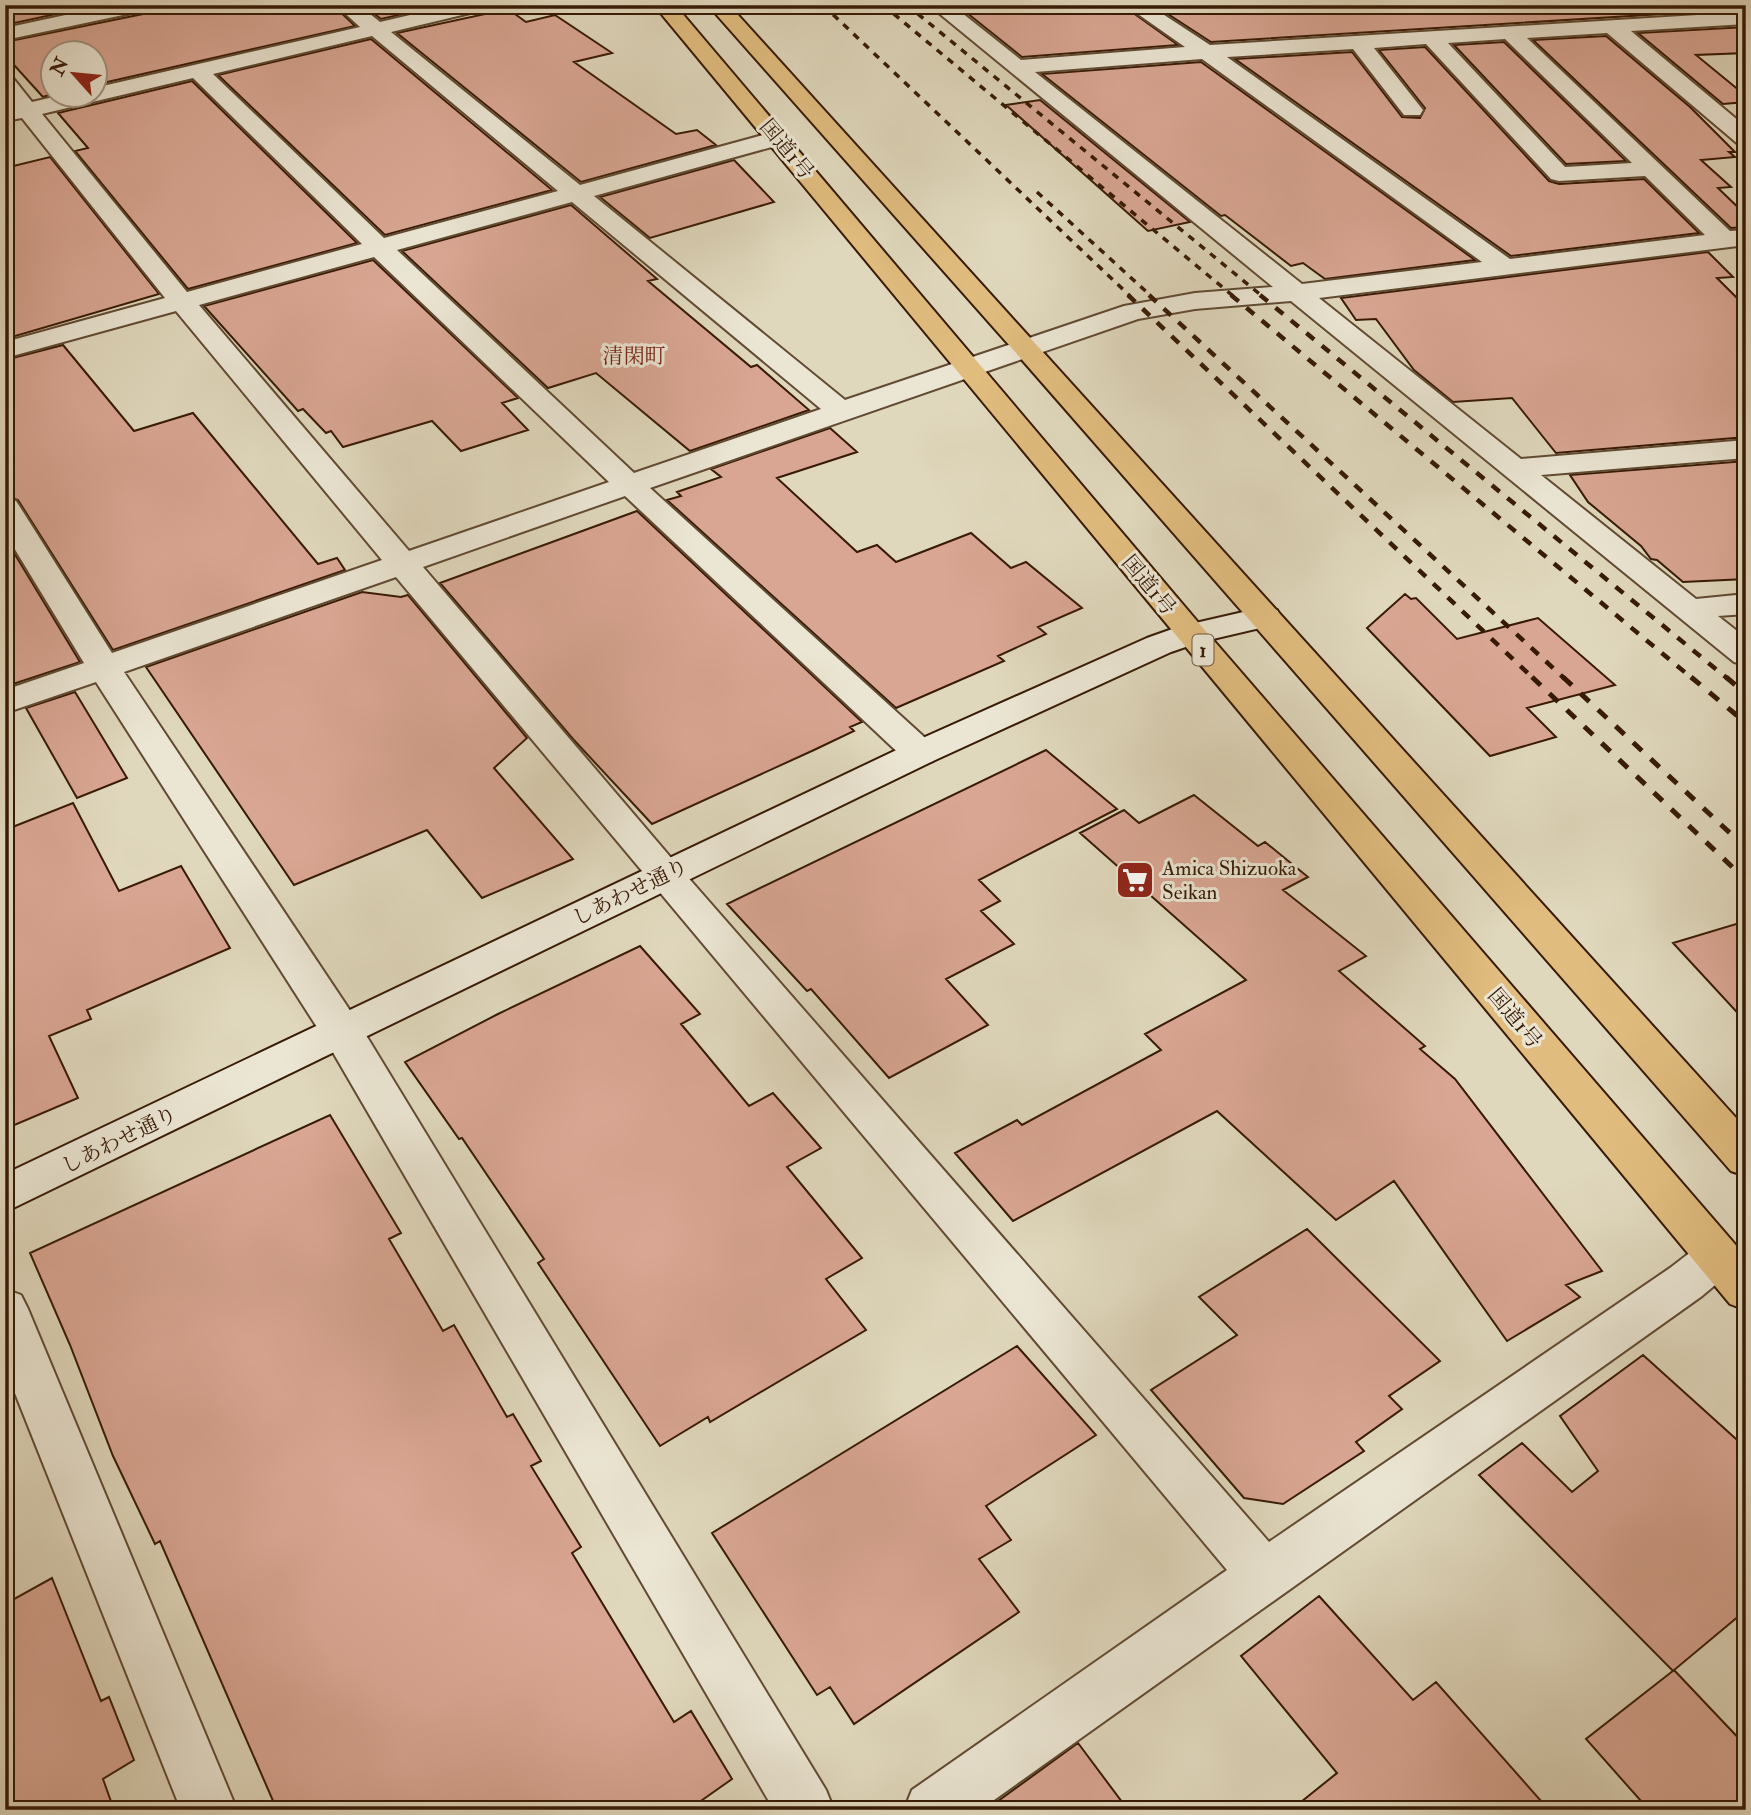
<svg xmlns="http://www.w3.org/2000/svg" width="1751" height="1815" font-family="'IM FELL Double Pica','Noto Serif JP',serif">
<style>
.building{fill:#d9a693;stroke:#371a05;stroke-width:2}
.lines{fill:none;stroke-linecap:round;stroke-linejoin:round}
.street-casing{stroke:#614a33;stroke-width:4}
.secondary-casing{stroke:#371a05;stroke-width:4}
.highway-casing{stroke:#371a05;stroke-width:4}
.street{fill:#ebe6d4;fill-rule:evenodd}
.secondary{fill:#ebe6d4;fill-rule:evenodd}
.highway{fill:#e0bc7e;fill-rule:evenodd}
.rail-far2{stroke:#371a05;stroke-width:3.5;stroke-dasharray:7 7;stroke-linecap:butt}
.rail-far1{stroke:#371a05;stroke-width:4.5;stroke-dasharray:10 10;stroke-linecap:butt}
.rail{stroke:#371a05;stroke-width:5;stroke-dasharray:12 12;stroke-linecap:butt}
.labels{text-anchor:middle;stroke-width:6;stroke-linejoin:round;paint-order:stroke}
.shield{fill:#ebe6d4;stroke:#6d5743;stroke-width:2}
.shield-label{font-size:19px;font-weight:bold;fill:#371a05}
.street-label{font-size:21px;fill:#371a05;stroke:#ebe6d4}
.far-quarter-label{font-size:21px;fill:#7a1f14;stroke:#ebe6d4}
.poi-label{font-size:21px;fill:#371a05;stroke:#ebe6d4;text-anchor:start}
</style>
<rect width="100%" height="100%" fill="#e0d8bd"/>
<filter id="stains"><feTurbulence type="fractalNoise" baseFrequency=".00286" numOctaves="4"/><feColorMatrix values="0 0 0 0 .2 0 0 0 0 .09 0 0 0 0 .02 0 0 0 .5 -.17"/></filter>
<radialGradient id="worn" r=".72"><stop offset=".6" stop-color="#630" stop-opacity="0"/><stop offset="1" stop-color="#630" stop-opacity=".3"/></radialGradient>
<path class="building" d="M5,5h93l-93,20z
M155,5h178l22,21 -261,59v-33h-42v42l-9,3 -38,-42v-13l138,-28z
M363,5h75l1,1 -58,13z
M957,5h165l56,40 -156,12z
M1154,5h484l4,4 79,-4 7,5 -517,32z
M508,9l18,13 29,-7 57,38 -38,9 102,72 21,-4 19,15 -135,37 -184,-149z
M1746,27v26l-50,2 50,41v6l-23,2 -85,-71z
M1606,36l84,71 45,45h-6l6,5 -34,3 30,27 -13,1 28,27v12l-15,1 -198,-188z
M371,39l181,151 -167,45 -167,-160z
M1504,42l122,119 -60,3 -112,-119z
M1425,47l124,134 10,3 85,-5 55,54 -188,23 -276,-197 117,-7 50,65 18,1 5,-10 -46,-58z
M1201,62l274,198 -150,19 -22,-16 -12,3 -66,-51 -4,1 -179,-142z
M192,81l165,162 -169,46 -113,-138 13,-3 -30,-35z
M1040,100l150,122 -42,9 -142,-126z
M50,157l109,137 -154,45v-171z
M734,160l40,42 -124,36 -50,-41z
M571,205l86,74 -9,2 103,86 6,-2 52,45 -119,41 -94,-78 -48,15 -146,-137z
M1708,252l25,25 -16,1 29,29v130l-190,16 -44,-55 -59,4 -39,-32 -38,-51 -20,1 -15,-22z
M373,260l145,138 -16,5 26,27 -67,21 -29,-30 -89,26 -12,-16 -5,2 -23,-24 -5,2 -94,-105z
M63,345l71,86 59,-18 125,151 19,-6 8,12 -232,80 -95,-150 -13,-4v-136z
M830,428l27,24 -80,26 80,74 20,-7 19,17 75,-29 40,35 15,-6 56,46 -44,19 8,7 -48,22 6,5 -108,47 -229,-208 14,-4 -4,-4 44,-15 -10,-8z
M1746,461v118l-63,3 -26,-22 -6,-1 -10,-13 -53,-44 -18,-27z
M637,511l225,211 -12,5 4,4 -40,19 -162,74 -79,-85 -133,-156z
M5,538l75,124 -67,22 -8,-13z
M362,592l39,5 7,-2 119,143 -33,30 79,91 -91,39 -55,-68 -133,55 -148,-218z
M1405,594l6,5 5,-1 41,41 81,-21 77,67 -88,23 29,29 -66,19 -123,-128z
M75,692l52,86 -50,20 -51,-90z
M1046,750l71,59 -138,71 21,21 -19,10 33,33 -68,35 42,46 -99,53 -78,-89 -4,2 -80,-87z
M1194,795l64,51 7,-4 43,35 -25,13 83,66 -27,15 86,75 -5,3 35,30 147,192 -36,14 14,12 -73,44 -113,-160 -58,39 -119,-109 -204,110 -58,-68 62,-33 5,5 139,-75 -16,-16 101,-54 -166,-147 44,-23 15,13z
M73,803l46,88 62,-25 49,82 -143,62 4,9 -42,17 29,62 -73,31v-299z
M1746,921v101l-73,-79z
M640,946l60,68 -19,10 68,82 24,-13 48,55 -34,19 75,91 -36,21 40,51 -156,92 -2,-5 -48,29 -122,-183 6,-4 -82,-121 -3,1 -54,-77 93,-48z
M330,1115l71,118 -12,6 54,92 11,-6 53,92 6,-3 28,47 -10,5 50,81 -9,6 102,169 17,-11 41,68 -44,31h-411l-117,-269 -5,3 -42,-88 -43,-111 -40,-92z
M1307,1229l133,132 -51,35 13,13 -46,33 8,9 -81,53 -39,-6 -93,-108 86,-55 -38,-38z
M1017,1346l79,89 -110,71 25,34 -32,19 40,53 -165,112 -24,-37 -13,8 -105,-162z
M1643,1355l103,93v162l-73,61 -194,-196 43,-32 50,49 26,-21 -38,-55z
M52,1578l49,123 8,-4 25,63 -31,19 11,31h-109v-206z
M1319,1596l94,104 23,-18 113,128h-258l46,-37 -96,-117z
M1674,1670l72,76v64h-97l-63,-71z
M1078,1743l50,67h-143l9,-6z"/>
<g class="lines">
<defs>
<path id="street" d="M112,5h40l-10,6 -137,29v-12z
M336,5h23l21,17 73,-17h37l-3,4 -96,23 189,153 190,-52h16l3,5 -3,5 -192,53 251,204 279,-94 71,-13 78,-6 -344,-282h23l69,55 164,-13 -60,-42h24l61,40 536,-33v12l-115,7 115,96v19l-8,-2 -131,-111 -80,5 203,193 16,-1v15l-427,53 202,161 225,-19v18l-205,17 155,124 50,-5v20l-28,2 28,22v27l-12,-3 -443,-361 -96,8 -57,10 -488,169 283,257 5,8 -5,8 -13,3 -13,-3 -282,-265 -202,71 255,299 591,676 401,-274 31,-24 16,-6 16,6 7,13 -7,13 -31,26 -722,514h-76l8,-20 315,-220 -831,-993 -272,95 237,355 465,763 8,20h-60l-443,-761 -235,-367 -91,31v-23l79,-27 -79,-130v-35l11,3 4,6 92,146 270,-93 -206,-249 -171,47v-16l160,-44 -143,-180 -17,3v-12l8,-2 -8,-9v-22l8,2 19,24 34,-8h28v-6l266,-61zM372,36l186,155 -174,47 -171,-164zM1505,39l127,124 -67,4 -117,-124zM1426,44l125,135 8,2 86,-5 60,59 -195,24 -283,-202 126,-8 51,66h16l3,-5 -49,-62zM1202,59l280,203 -180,22 -267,-212zM193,78l169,166 -175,48 -145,-178zM572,202l249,207 -187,64 -237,-223zM374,257l235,225 -200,69 -210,-246z
M5,1289l16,6 7,14 209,501h-56l-176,-442z"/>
<path id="secondary" d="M1265,607l12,3 4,7 -4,7 -77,18 -29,10 -238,109 -928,451v-38l902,-429 240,-107 31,-11z"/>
<path id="highway" d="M654,5h21l527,622 544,630v53l-16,-6z
M708,5h21l1017,1124v47l-15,-5 -714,-817z"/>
</defs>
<use href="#street" class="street-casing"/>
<use href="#secondary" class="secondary-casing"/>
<use href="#highway" class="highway-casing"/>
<use href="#street" class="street"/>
<use href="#secondary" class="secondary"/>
<use href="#highway" class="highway"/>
<path class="rail-far2" d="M823,5l307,291
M883,5l350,291
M907,5l355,291
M1037,192l114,104"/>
<path class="rail-far1" d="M1128,295l406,384
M1149,295l416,384
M1231,295l462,384
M1260,295l468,384"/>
<path class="rail" d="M1532,677l214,203
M1563,677l183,171
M1691,677l55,46
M1726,677l20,17"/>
</g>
<defs>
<symbol id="supermarket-square" viewBox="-11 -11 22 22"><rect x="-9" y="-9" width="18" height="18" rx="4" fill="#8f2418" stroke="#ebe6d4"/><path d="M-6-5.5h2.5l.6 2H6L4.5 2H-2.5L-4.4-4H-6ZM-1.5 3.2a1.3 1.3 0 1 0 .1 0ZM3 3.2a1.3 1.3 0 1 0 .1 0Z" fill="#fff"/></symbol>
</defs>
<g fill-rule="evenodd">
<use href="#supermarket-square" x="1113" y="858" width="44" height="44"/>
</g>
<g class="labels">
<rect class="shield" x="1192.5" y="634.5" width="21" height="31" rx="5"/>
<g class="shield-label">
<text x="1203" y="657">1</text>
</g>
<g class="street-label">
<text transform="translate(787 149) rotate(50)" y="7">国道1号</text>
<text transform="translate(1149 585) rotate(50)" y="7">国道1号</text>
<text transform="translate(630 892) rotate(-26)" y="7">しあわせ通り</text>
<text transform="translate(1515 1018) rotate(50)" y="7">国道1号</text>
<text transform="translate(119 1140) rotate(-26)" y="7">しあわせ通り</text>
</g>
<g class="far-quarter-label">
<text x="634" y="363">清閑町</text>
</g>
<g class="poi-label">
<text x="1162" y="875">Amica Shizuoka<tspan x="1162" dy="24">Seikan</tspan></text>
</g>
</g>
<rect width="1751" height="1815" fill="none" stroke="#e0d8bd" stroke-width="28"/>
<rect x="7" y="7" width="1737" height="1801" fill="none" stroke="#371a05" stroke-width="3.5"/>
<rect x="14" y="14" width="1723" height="1787" fill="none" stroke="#371a05" stroke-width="2"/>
<g transform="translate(74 74) rotate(297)"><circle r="33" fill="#ebe6d4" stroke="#a39481" stroke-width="2"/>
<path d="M0-5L12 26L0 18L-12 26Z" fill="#8f2418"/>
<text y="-10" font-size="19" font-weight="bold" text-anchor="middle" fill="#371a05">N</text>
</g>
<rect width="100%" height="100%" filter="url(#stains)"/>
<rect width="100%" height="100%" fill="url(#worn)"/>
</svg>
